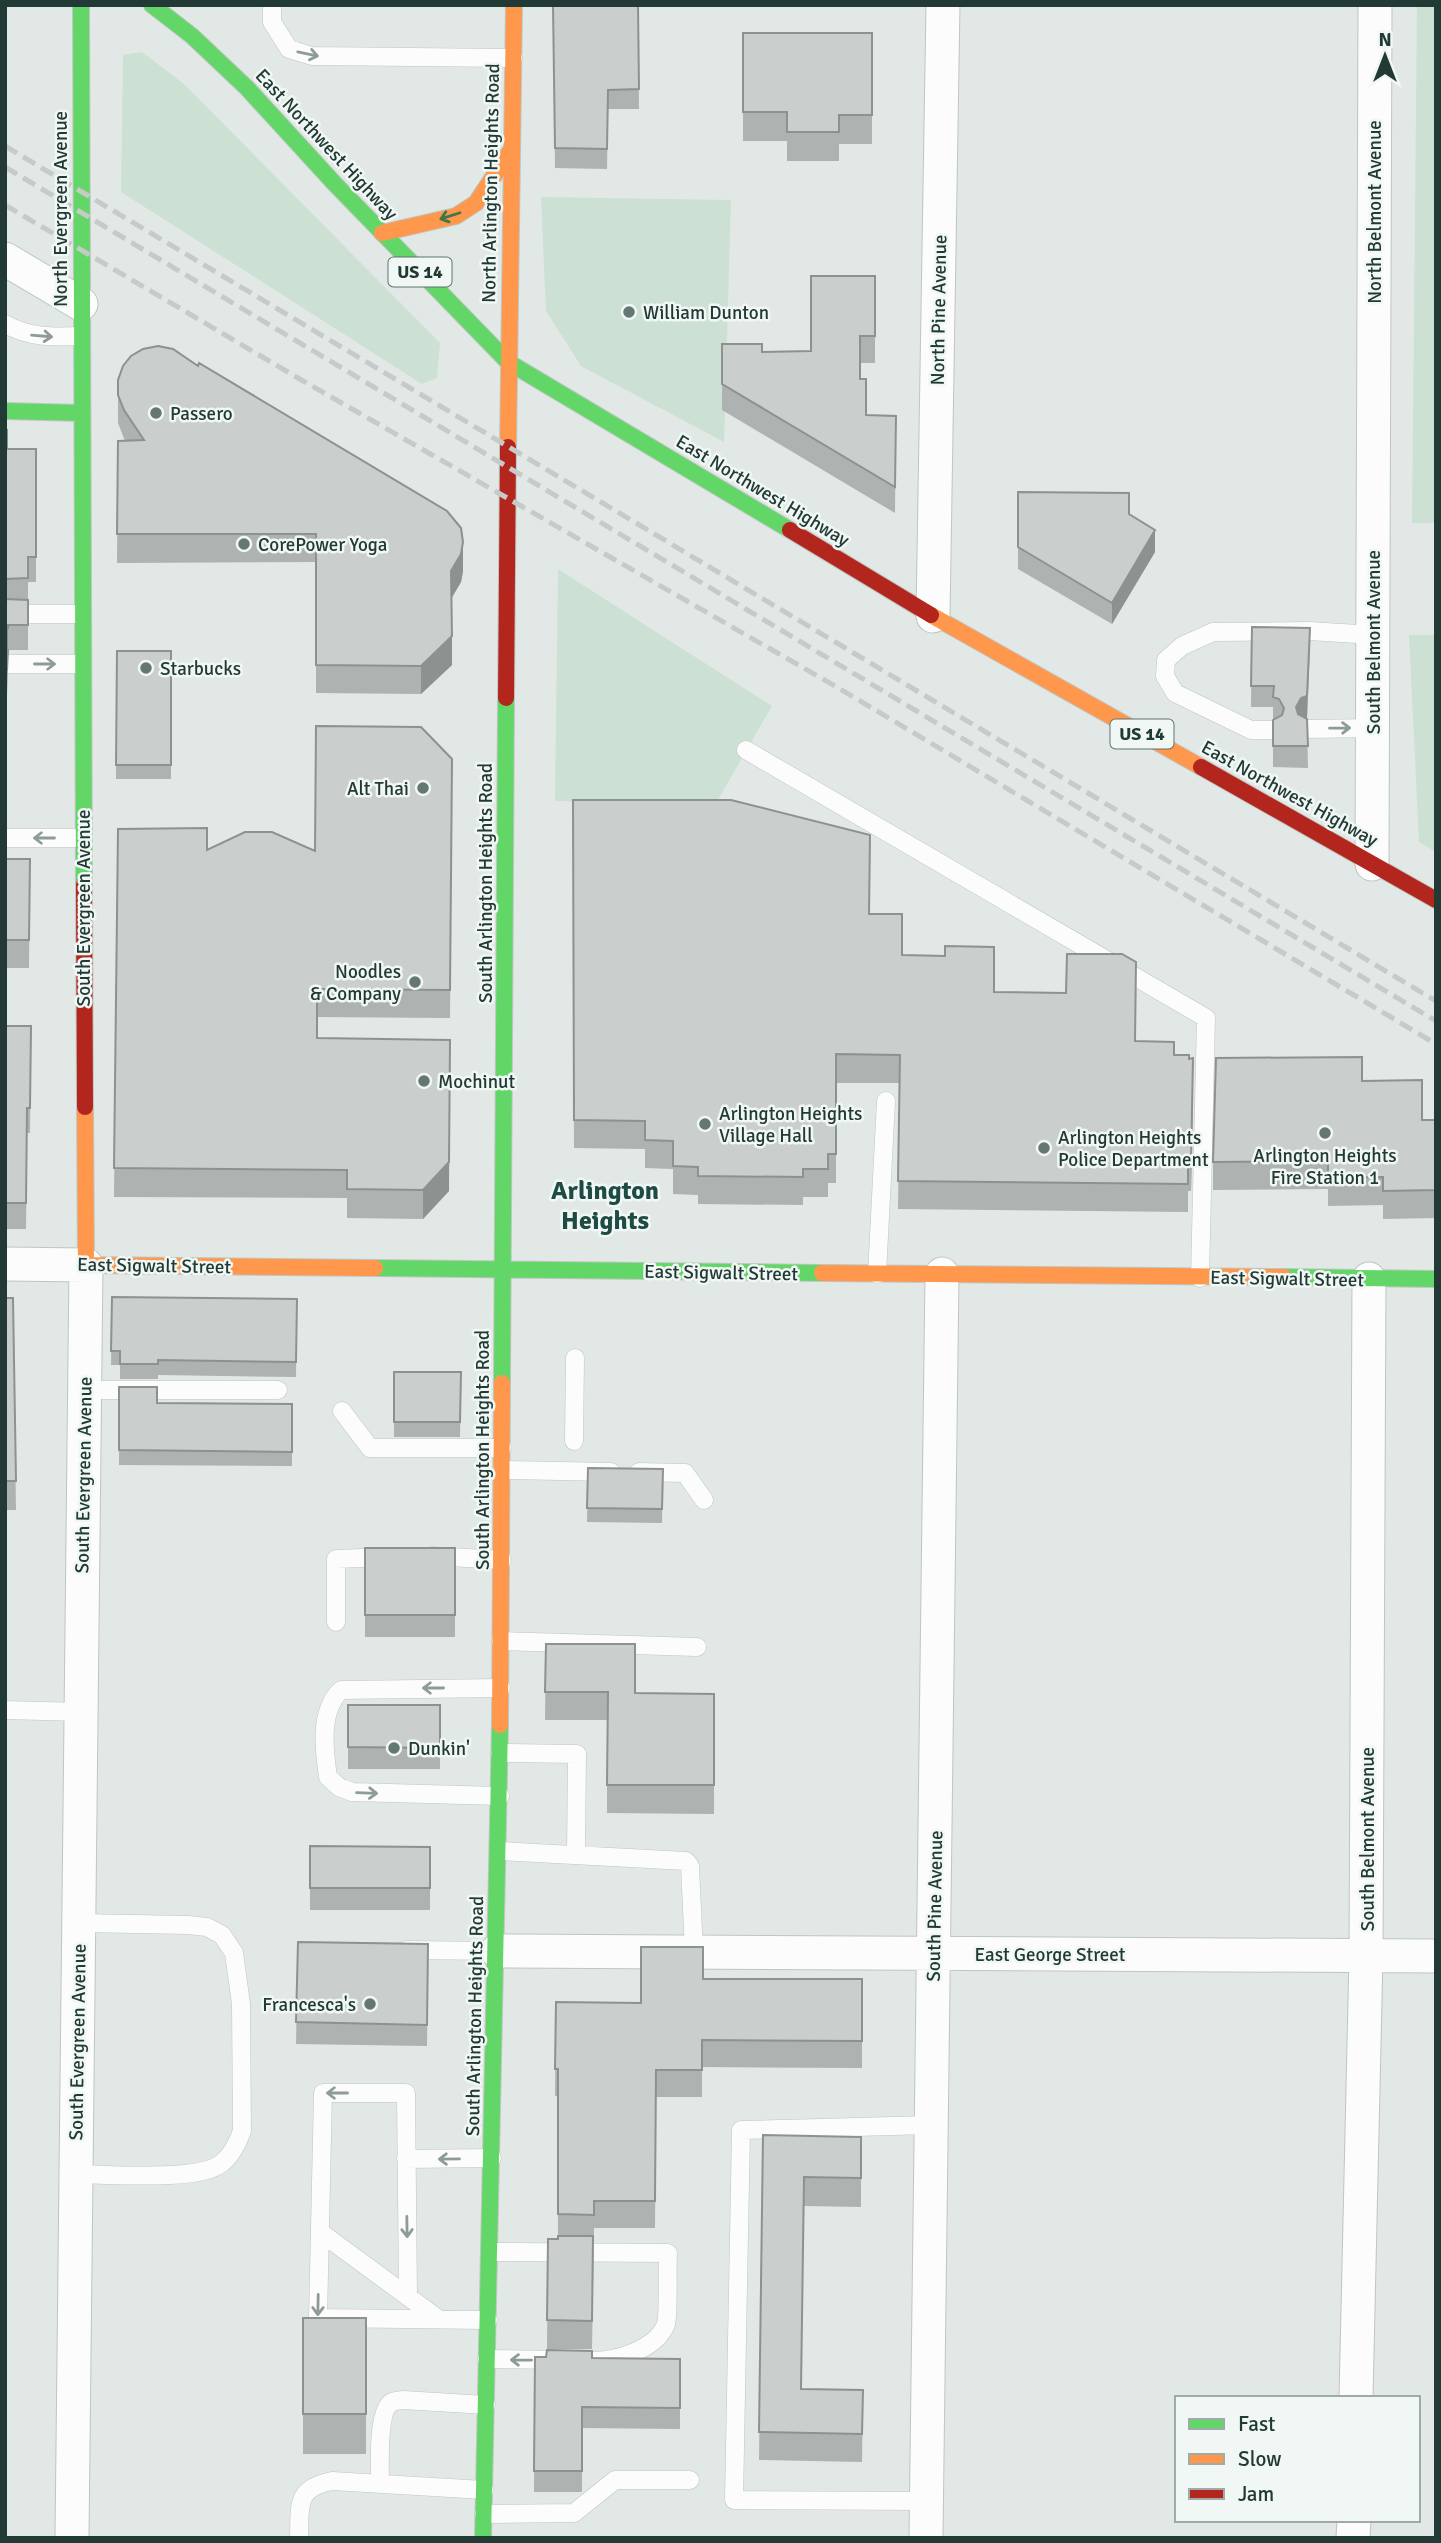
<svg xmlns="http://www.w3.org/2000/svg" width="1441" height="2543" font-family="Signika,sans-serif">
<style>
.green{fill:#cce1d4}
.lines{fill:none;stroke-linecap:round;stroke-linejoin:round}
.lane-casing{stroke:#bfc5c3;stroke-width:19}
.street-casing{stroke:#bfc5c3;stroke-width:35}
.fast-casing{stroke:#bfc6c3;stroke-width:18}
.slow-casing{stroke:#bfc6c3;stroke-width:18}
.jam-casing{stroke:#bfc6c3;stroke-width:18}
.lane{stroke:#fbfcfb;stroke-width:18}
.street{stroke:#fbfcfb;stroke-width:33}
.fast{stroke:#63d668;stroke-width:16}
.slow{stroke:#ff974d;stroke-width:16}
.jam{stroke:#b3261e;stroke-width:16}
.rail{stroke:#c6cac9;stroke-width:5;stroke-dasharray:14 7;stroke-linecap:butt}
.wall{fill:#aeb2b0}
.shaded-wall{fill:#8d9190}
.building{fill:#cacfcd;stroke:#8d9190;stroke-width:2}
.oneway{stroke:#8e9b98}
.oneway2{stroke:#3c7849}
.poi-dot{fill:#657773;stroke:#f0f7f4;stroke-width:2.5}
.labels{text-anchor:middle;stroke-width:5;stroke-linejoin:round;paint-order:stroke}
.shield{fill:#f0f7f4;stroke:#60736e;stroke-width:2}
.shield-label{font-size:18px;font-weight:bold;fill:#223a35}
.street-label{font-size:19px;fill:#223a35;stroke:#f0f7f4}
.poi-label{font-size:19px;fill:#223a35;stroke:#f0f7f4;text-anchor:start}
.district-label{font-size:26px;font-weight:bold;fill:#1e4b44;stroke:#f0f7f4}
</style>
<rect width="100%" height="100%" fill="#e2e8e6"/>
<path class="green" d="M1417,5h19v518h-24z
M142,52l42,32 256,259 -3,35 -15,6 -301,-192 2,-137z
M541,197l190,3 -7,242 -143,-76 -35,-55z
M558,569l214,137 -56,97 -161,-2z
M1409,635h27v217l-17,-10z"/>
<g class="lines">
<defs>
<path id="lane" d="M272,5v17l17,27 23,7 201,2
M5,324c25,14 48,13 76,12
M5,614h77
M8,664h74
M1307,729l66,-1
M1273,730h-22l-76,-37 -10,-17 1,-16 16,-14 31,-14 96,-1 65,4
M746,750l460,268 -6,260
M5,838h78
M877,1274l9,-173
M84,1390h194
M342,1411l28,37h132
M574,1441l1,-83
M502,1470l109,2
M639,1472l46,1 19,27
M432,1556l70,4
M336,1622v-63l51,-2
M501,1641l196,6
M5,1710l76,2
M500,1753l77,1 -1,101
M500,1796l-148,-4 -13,-5 -11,-10c-4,-28 -9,-66 13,-87l160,-2
M499,1851l187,10 4,5 4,86
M406,1950l91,1
M406,2159l86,-1
M76,2174c32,0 123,8 146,-11 10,-8 16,-21 20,-32l-1,-127 -7,-51 -12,-18 -15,-8 -19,-2 -109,-2
M320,2232l117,86
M490,2252l178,1c-1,14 1,60 -2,71 -10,26 -50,37 -75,37
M408,2296l-2,-203h-83l-5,225 170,2
M487,2359l73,1
M380,2484c0,-17 -3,-74 12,-82 1,-1 10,-2 11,-2l83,5
M927,2501l-193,-1 7,-370 190,-5
M484,2514l90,-1 41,-33h75
M299,2538c1,-32 -4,-50 33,-57l152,9"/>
<path id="street" d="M5,259l76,45
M933,616l10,-611
M1372,864l3,-859
M5,1264l81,1 -14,1273
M497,1951l939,5
M1356,2398l10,-442 3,-677
M926,2538l16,-1264
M1353,2538l1,-18"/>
<path id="fast" d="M81,5l3,880
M152,5l40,31 55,52 87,95 174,179 282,168
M5,411l76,2
M375,1268l447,5
M1284,1277l152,2
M502,1383l4,-685
M483,2538l17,-813"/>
<path id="slow" d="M382,233l74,-17 20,-13 35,-53
M508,447l6,-442
M931,615l270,152
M85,1107l1,158 289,3
M822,1273l462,4
M500,1725l2,-342"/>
<path id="jam" d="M790,530l141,85
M506,698l2,-251
M1201,767l235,133
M84,885l1,222"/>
</defs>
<use href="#lane" class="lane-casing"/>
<use href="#street" class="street-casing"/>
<use href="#fast" class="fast-casing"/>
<use href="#slow" class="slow-casing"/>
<use href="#jam" class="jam-casing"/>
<use href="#lane" class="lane"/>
<use href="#street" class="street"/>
<use href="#fast" class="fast"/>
<use href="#slow" class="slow"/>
<use href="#jam" class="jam"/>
<path class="rail" d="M5,146l1431,855
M5,167l1431,854
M5,205l293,173 537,308 601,358"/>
</g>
<path class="wall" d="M553,5h85l1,104h-31l-1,60 -52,-1z
M743,33h129v111h-33v17h-52v-20h-44z
M875,276v87h-15v16l6,36 30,1 -1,97 -173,-103v-66l40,8 49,-1z
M118,380l345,191 -2,11 -10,17 1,66 -31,29 -105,-1v-131l-199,1 1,-122h7l-7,-18z
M5,430l2,19h29v133h-8v68h-20l-1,45h-2z
M1018,492l111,22 26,38 -43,72 -94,-55z
M1252,627l58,23 -3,68h-1l1,1 1,49 -35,-1v-47l1,-1h-1v-12h-22z
M117,651h54v128h-55z
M452,759l-2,259 -133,-1v21l132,153 -26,28 -76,-1v-20l-233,-1 4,-368 89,20 108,2z
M573,800l297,114 32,41 92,37 180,63 19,32 -2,104h-3v21l-290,-3 2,-126h-64v100h-8v14h-25v8l-105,-1v-9l-25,-1v-25l-28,-1v-19l-71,-1z
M5,859h25l-1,109h-24z
M5,1026h26l-1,107h-3l-1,96h-21z
M1362,1081l60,39h14v98l-53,1v-14l-55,1v-17l-115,1v-28z
M112,1297l185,2 -1,78 -138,-2v4h-38v-14h-9z
M5,1298h8l3,212h-11z
M394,1372h67l-1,65h-66z
M119,1387l38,16 135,1v62l-173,-1z
M588,1468l75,1 -1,54 -75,-1z
M365,1548h90v89h-90z
M546,1644l89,49 79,1v120l-107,-1v-93h-62z
M348,1705h92v64h-92z
M310,1846l120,1v63h-120z
M298,1942l130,2 -1,102 -131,-2z
M703,1979h159v89l-160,-1v30h-46l-1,131h-61l-2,121h-45l1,-110h10v-143h-3l1,-94 85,1z
M763,2135l98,2v70l-57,-1 -3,183 62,1 -1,72 -103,-2z
M303,2318h63v136h-63z
M535,2357l145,2v70l-98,-1v64h-48z"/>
<path class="shaded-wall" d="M1155,530v22l-43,72v-21z
M463,542v29l-2,11 -10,17v-28z
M8,628v25l-1,42 -2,-65z
M1310,628l-3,90 -6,2 -5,8v-21z
M452,636v29l-31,29v-28z
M450,1040l-1,151 -26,28v-29z
M1193,1058v29l-2,104v-29z"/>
<path class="building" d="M553,5h85l1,84 -31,1 -1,59 -52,-1z
M743,33h129v82h-33v17h-52v-20h-44z
M811,276h64v60h-15v43h6v36l30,1 -1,71 -173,-103v-40h40v8l49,-1z
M158,346l15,3 25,17 1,-3 248,148 14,17 2,14 -2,12 -10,17 1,65 -31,30 -105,-1v-131h-199l1,-93 26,-1 -20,-30 -6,-15v-15l5,-14 8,-10 12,-7z
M5,430h2v19h29v108h-8v21l-23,1z
M1018,492l111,1v21l26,16 -43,73 -94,-56z
M5,599l23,1v25h-20v3l-3,2z
M1252,627l58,1 -3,68 -6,2 -5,9 2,7 9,5 1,27h-35v-26l9,-5 2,-7 -5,-9 -6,-2 1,-11h-23z
M5,649l3,1 -1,20h-2z
M117,651h54v114h-55z
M316,726l105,1 31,32 -2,231 -133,-1v49l133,2 -1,122 -26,28 -76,-1v-19l-233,-2 4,-339 89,-1v22l38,-18h27l43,19z
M573,800h158l139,35 -1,79h33v41l43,1v-10l49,1v45l72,1 1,-39h55l14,8 -1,79 39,1v13h15v4l4,-1 -2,104h-3v22l-290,-3 2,-126 -64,-1v100h-8v15h-25v8l-105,-1v-9l-25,-1v-25l-28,-1v-19l-71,-1z
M5,859h25l-1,81h-24z
M5,1026h26l-1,82h-3l-1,95h-21z
M1362,1057v24l60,-1v40h14v70l-53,1v-14l-55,1v-17l-115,1 3,-104z
M112,1297l185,2 -1,63 -138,-2v4h-38v-13h-9z
M5,1298h8l3,183h-11z
M394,1372h67l-1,50h-66z
M119,1387h38v16l135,1v48l-173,-2z
M588,1468l75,1 -1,40 -75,-1z
M365,1548h90v67h-90z
M546,1644h89v49l79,1v91h-107l1,-93h-63z
M348,1705h92v43l-92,-1z
M310,1846l120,1v41h-120z
M298,1942l130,2 -1,81 -131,-3z
M641,1947h62v32h159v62l-160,-1v30h-46l-1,131h-61v14l-36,-1v-145h-3l1,-67 85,1z
M763,2135l98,2v41l-57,-1 -3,212 62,1 -1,44 -103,-2z
M558,2236h35l-1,85 -45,-1 1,-81h10z
M303,2318h63v96h-63z
M547,2350l45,1v7l88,1v49l-98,-1v64h-48l1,-114h11z"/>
<defs><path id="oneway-shaft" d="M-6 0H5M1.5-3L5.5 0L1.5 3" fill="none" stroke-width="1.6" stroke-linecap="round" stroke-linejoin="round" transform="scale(1.75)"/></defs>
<g class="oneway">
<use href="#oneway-shaft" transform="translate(308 54) rotate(12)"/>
<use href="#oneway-shaft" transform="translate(42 336) rotate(5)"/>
<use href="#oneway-shaft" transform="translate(45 664)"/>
<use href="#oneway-shaft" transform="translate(1340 728) rotate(-1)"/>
<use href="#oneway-shaft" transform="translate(44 838) rotate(-180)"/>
<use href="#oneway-shaft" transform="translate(433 1688) rotate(180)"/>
<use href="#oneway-shaft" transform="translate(367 1793) rotate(2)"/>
<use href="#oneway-shaft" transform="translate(337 2093) rotate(-180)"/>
<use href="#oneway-shaft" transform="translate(449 2159) rotate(179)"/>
<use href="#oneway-shaft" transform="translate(407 2227) rotate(89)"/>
<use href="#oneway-shaft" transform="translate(318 2305) rotate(91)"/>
<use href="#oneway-shaft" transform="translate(521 2360) rotate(-179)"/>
</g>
<use class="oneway2" href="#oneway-shaft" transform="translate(450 216) rotate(162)"/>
<g class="poi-dot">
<circle cx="629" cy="312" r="7"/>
<circle cx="156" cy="413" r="7"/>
<circle cx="244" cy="544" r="7"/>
<circle cx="146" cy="668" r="7"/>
<circle cx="423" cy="788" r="7"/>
<circle cx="415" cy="982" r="7"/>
<circle cx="424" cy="1081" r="7"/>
<circle cx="705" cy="1124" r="7"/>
<circle cx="1325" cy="1133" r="7"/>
<circle cx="1044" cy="1148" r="7"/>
<circle cx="394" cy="1748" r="7"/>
<circle cx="370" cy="2004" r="7"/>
</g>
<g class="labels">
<g class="shield">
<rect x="388.5" y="257.5" width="63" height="29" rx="5"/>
<rect x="1110.5" y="719.5" width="63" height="29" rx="5"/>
</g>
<g class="shield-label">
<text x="420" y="278">US 14</text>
<text x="1142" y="740">US 14</text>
</g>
<g class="street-label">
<text transform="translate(327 144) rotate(47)" y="7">East Northwest Highway</text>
<text transform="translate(490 183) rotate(-89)" y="7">North Arlington Heights Road</text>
<text transform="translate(60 209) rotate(-90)" y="7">North Evergreen Avenue</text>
<text transform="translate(1374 212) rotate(-90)" y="7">North Belmont Avenue</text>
<text transform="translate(938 310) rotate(-89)" y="7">North Pine Avenue</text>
<text transform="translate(763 490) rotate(31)" y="7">East Northwest Highway</text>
<text transform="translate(1373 642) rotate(-90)" y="7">South Belmont Avenue</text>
<text transform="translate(1290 793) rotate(29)" y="7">East Northwest Highway</text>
<text transform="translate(485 883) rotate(-90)" y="7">South Arlington Heights Road</text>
<text transform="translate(83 908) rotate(-90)" y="7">South Evergreen Avenue</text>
<text transform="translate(154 1265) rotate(1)" y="7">East Sigwalt Street</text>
<text transform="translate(721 1272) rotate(1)" y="7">East Sigwalt Street</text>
<text transform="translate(1287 1278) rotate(1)" y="7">East Sigwalt Street</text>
<text transform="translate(482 1450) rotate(-90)" y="7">South Arlington Heights Road</text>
<text transform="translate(83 1475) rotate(-89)" y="7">South Evergreen Avenue</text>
<text transform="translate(1367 1839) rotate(-90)" y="7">South Belmont Avenue</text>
<text transform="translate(934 1906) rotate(-89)" y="7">South Pine Avenue</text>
<text x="1050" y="1961">East George Street</text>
<text transform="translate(474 2016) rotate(-89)" y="7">South Arlington Heights Road</text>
<text transform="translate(77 2042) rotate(-89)" y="7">South Evergreen Avenue</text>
</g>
<g class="poi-label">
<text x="643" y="319">William Dunton</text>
<text x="170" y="420">Passero</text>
<text x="258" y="551">CorePower Yoga</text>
<text x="160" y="675">Starbucks</text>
<text x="409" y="795" text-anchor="end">Alt Thai</text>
<text x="401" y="978" text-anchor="end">Noodles<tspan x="401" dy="22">&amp; Company</tspan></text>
<text x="438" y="1088">Mochinut</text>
<text x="719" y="1120">Arlington Heights<tspan x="719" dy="22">Village Hall</tspan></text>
<text x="1058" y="1144">Arlington Heights<tspan x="1058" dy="22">Police Department</tspan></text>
<text x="1325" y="1162" text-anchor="middle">Arlington Heights<tspan x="1325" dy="22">Fire Station 1</tspan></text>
<text x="408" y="1755">Dunkin'</text>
<text x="356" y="2011" text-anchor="end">Francesca's</text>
</g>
<g class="district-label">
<text x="605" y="1199">Arlington<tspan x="605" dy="30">Heights</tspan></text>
</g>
</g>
<rect width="1441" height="2543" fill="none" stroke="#223a35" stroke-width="14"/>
<rect x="1175" y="2396" width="245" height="126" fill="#f0f7f4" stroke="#9eaba8" stroke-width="2"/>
<rect x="1189" y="2419" width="35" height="10" fill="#63d668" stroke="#9eaba8" stroke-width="2"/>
<text x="1238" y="2431" font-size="21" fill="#223a35">Fast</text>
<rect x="1189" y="2454" width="35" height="10" fill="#ff974d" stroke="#9eaba8" stroke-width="2"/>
<text x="1238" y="2466" font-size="21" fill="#223a35">Slow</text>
<rect x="1189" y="2489" width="35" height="10" fill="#b3261e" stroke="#9eaba8" stroke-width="2"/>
<text x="1238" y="2501" font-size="21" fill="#223a35">Jam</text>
<g transform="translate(1385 56)" stroke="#f0f7f4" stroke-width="5" paint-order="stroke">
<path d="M0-5L12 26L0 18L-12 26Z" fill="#223a35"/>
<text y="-10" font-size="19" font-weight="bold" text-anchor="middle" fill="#223a35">N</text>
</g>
</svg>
